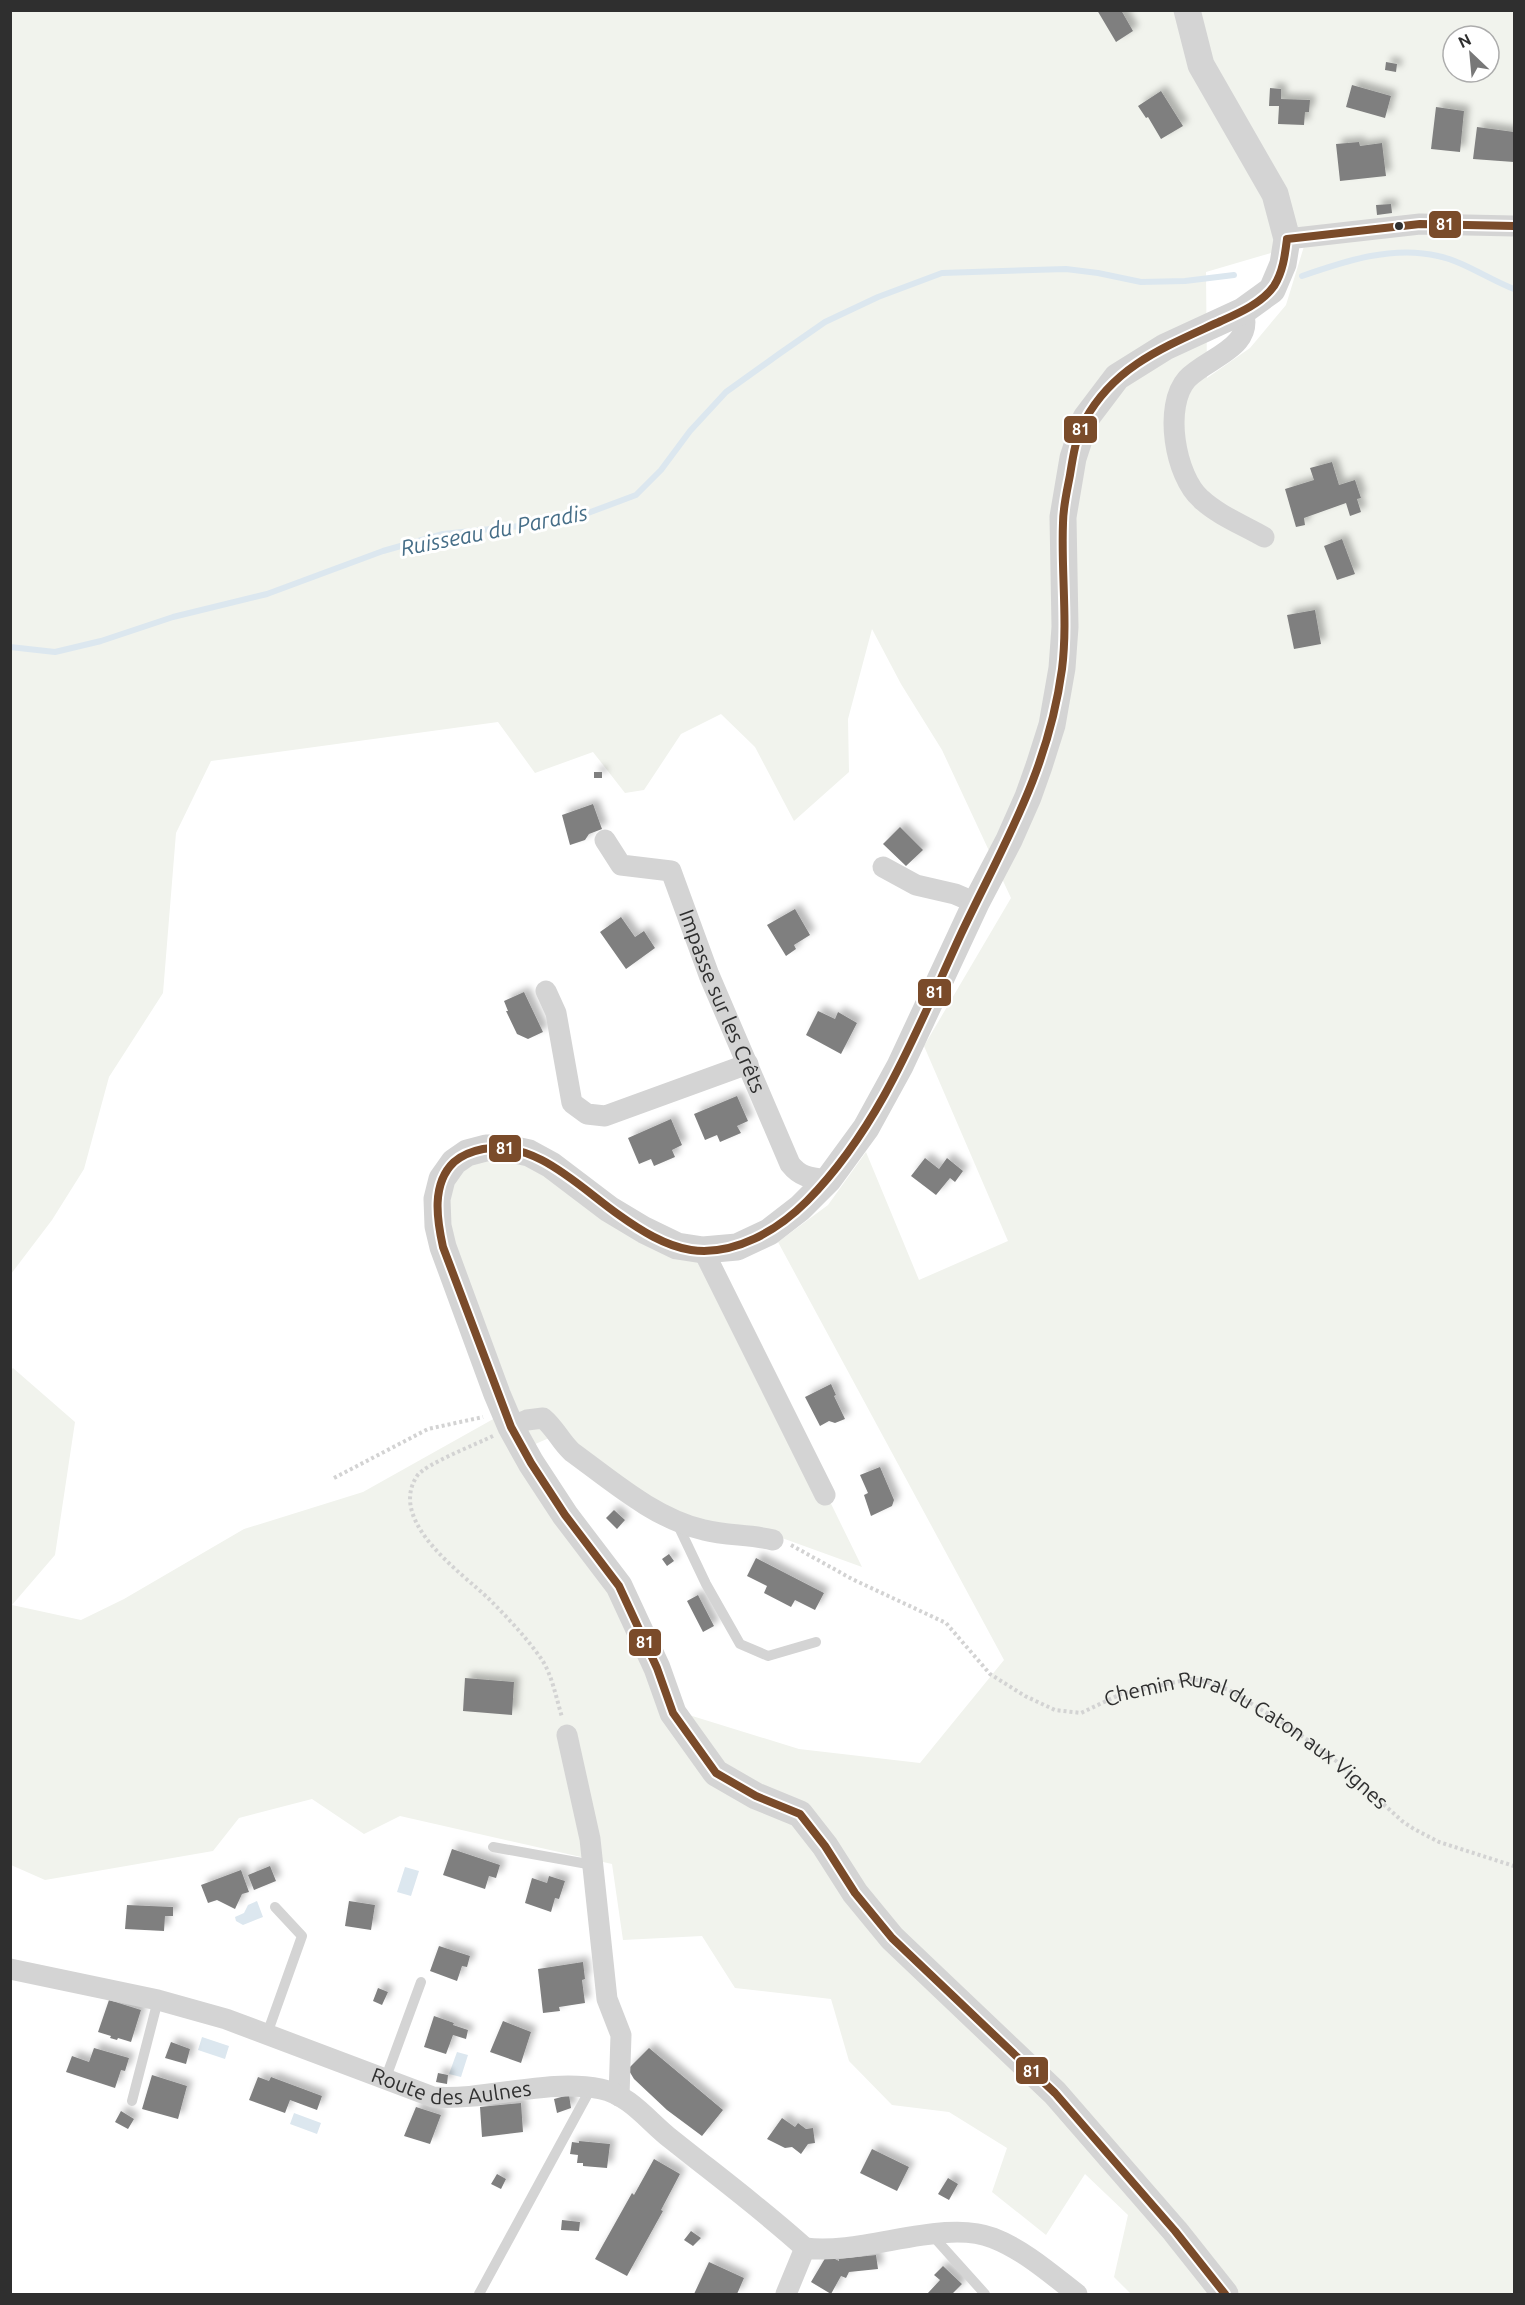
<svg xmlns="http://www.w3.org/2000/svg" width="1525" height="2305" font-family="Ubuntu,sans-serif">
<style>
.green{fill:#f1f3ed;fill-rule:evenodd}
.water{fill:#dce7ef}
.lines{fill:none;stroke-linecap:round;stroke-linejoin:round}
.stream{stroke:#dce7ef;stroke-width:6}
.building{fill:#7f7f7f;filter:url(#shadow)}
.path{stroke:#d3d3d3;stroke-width:4;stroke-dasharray:3 3;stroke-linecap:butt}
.service{stroke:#d4d4d4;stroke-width:10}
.minor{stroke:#d4d4d4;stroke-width:21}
.tertiary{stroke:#d4d4d4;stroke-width:27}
.bus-1-casing{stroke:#fff;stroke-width:12}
.bus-1{stroke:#7a4b2a;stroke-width:8}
.bus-dot{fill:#2f2f2f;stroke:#fff;stroke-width:2}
.labels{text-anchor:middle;stroke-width:6;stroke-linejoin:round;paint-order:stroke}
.street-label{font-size:21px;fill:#2f2f2f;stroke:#fff}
.water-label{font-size:22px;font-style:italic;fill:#466e88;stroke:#fff}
.line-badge{stroke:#fff;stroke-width:2}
.badge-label{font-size:16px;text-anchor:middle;font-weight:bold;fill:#fff}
</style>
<defs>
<filter id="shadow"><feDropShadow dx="5.5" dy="-5.5" stdDeviation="3" flood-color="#0004"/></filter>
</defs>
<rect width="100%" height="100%" fill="#fff"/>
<path class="green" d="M10,11h1504v2283h-383l-17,-17 14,-62 -43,-41 -39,61 -54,-43 15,-44 -58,-36 -57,-7 -43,-44 -18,-62 -96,-11 -33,-52 -79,4 -11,-76 -212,-48 -36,18 -52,-35 -73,19 -26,33 -168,29 -34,-15v-495l2,-2 62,54 -20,133 -43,50 69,15 43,-21 120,-70 119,-37 141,-79 -61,-166 -1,-68 64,-31 211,123 145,296 -105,-38 -68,-6 -140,-85 -25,11 165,266 110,34 121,14 84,-103 -226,-418 50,-37 38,-53 53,128 89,-39 -84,-195 87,-148 -69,-148 -41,-66 -29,-55 -24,90 1,53 -55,49 -39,-74 -34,-33 -40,20 -37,56 -19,3 -32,-41 -58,21 -37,-51 -287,39 -35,72 -13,160 -54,84 -25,92 -32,51 -41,54zM1453,36h36v36h-36zM1305,243l-19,62 -36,43 -43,30 -1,-106z"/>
<path class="water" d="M405,1867l14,4 -8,25 -14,-4z
M257,1901l6,16 -20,8 -7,-4 -1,-4 9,-4 4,-8z
M202,2037l27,9 -4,13 -27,-9z
M457,2052l11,3 -7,22 -12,-3z
M294,2113l27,10 -4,11 -27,-10z"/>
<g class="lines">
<path class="stream" d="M1302,276c43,-15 91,-31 136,-20 25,5 52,24 76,33
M10,647l45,5 46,-11 72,-24 94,-23 116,-43 60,-17 95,-10 50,-11 48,-18 25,-25 29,-39 36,-39 53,-38 46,-32 53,-25 64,-24 124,-4 32,4 43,9 44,-1 49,-6"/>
</g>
<path class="building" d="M1097,10h24l12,21 -17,11z
M1386,62l11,2 -1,8 -11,-2z
M1352,85l39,11 -6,22 -39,-11z
M1270,88l11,1v10l29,1 -1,12h-4l-1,13 -26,-1 1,-18h-10z
M1161,91l22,35 -22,13 -13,-22 -2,1 -8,-12z
M1436,107l28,4 -4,41 -29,-3z
M1477,127l37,5v30l-41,-3z
M1359,142l1,4 22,-3 4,33 -46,5 -4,-37z
M1391,204l1,9 -15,2 -1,-10z
M1332,462l7,23 16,-5 6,18 -4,1 4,13 -11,4 -4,-13 -42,15 1,7 -9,2 -11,-38 29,-9 -4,-12z
M1342,539l13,35 -18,6 -13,-34z
M1315,610l6,34 -27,5 -7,-34z
M594,772h8v6h-8z
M593,804l9,25 -13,5 -4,6 -15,5 -8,-30z
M900,827l23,23 -17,16 -23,-22z
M795,909l15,26 -16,10 2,4 -10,7 -19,-31z
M621,917l14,20 9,-6 11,17 -29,21 -26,-37z
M524,992l19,40 -15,7 -11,-5 -11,-23h2l-4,-10z
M818,1011l17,8 3,-7 19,11 -16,31 -35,-19z
M737,1096l11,25 -11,5 4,7 -21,9 -3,-7 -12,5 -11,-26z
M671,1119l11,26 -10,5 3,7 -21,9 -3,-7 -12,5 -11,-26z
M925,1158l14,11 8,-11 16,13 -8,11 -5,-4 -14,17 -25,-19z
M831,1384l5,11 -2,1 11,23 -10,4 -6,-2 -9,5 -15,-29z
M880,1467l14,33 -2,6 -21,10 -7,-21 4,-2 -8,-18z
M614,1510l11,10 -8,9 -11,-11z
M669,1554l5,7 -7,5 -5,-7z
M756,1558l68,35 -9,17 -20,-10 -4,7 -27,-14 3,-7 -20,-10z
M698,1595l16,31 -11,6 -16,-31z
M465,1678l49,4 -2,33 -49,-4z
M452,1849l48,16 -4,13 -7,-2 -4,13 -42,-14z
M270,1866l6,15 -22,9 -6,-15z
M241,1870l8,22 -7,2 -7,15 -18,-9 -9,3 -7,-18z
M549,1876l16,5 -6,18 -4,-1 -4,14 -26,-9 7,-25 15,5z
M349,1901l26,4 -4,25 -26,-4z
M127,1905l46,2v9h-8l-1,15 -39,-2z
M439,1946l31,10 -3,11 -5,-1 -5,15 -27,-10z
M583,1962l2,17 -3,1 3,23 -26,4 1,4 -17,2 -5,-44z
M378,1988l10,4 -6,13 -9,-4z
M109,2000l32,10 -10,32 -13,-4 -1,2 -7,-2 1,-2 -13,-4z
M434,2016l20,7 -1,2 15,5 -2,9 -13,-4 -7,19 -22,-7z
M503,2021l28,11 -10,31 -31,-11z
M171,2042l19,7 -4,15 -21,-6z
M94,2048l35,10 -4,13 -4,-1 -6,18 -49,-16 6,-16 17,6z
M649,2048l74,62 -21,26 -35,-26 -33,-31 -6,-10z
M438,2073l10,2 -1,9 -11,-2z
M152,2075l35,11 -9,33 -36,-10z
M258,2077l11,4 2,-4 51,19 -5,14 -27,-10 -5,13 -36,-13z
M569,2095l2,13 -14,5 -3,-14z
M521,2103l2,29 -41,5 -2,-30z
M416,2107l25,8 -11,29 -26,-8z
M121,2111l13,8 -6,10 -13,-7z
M782,2118l13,9 3,-4 8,6 7,-1 2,15 -7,1 -7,10 -9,-7 -7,1 -18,-9z
M579,2141l31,3 -3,24 -24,-2v-3h-6l1,-8 -8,-1 2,-12 7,1z
M872,2149l37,18 -12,24 -37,-18z
M654,2159l26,15 -19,36 2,1 -36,65 -32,-17 37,-66 2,2z
M497,2174l9,5 -5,10 -10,-5z
M948,2178l10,6 -9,16 -11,-6z
M562,2220l18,2 -1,9 -18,-1z
M691,2231l10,7 -8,8 -9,-6z
M827,2255l12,6v-2l37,-4 2,14 -29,3 -3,6 -5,-2 -10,18 -20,-12z
M709,2262l35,16 -7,16h-43z
M943,2266l19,18 -10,10h-23l-1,-1 12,-13 -6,-5z"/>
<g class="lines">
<g class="path">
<path d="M493,1436c-16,8 -68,28 -76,40 -30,46 45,97 72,123 18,18 36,37 51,58 12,16 16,41 22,60"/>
<path d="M334,1478l94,-49 55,-12"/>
<path id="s1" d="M791,1545l61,34 94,44 44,51 35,22 30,14 26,3 40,-19 69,-15 14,2 25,9 61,37 46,34 66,60 12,8 25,13 75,24"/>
</g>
<path class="service" d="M677,1523l29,61 34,60 28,12 48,-14
M493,1847l100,18
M267,2034l35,-98 -27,-29
M385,2080l36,-98
M132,2101l26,-101
M932,2235l53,59
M479,2294l112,-206"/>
<g class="minor">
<path d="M1287,239l133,-15 94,2"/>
<path d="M1243,311c12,37 -35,46 -56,68 -24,27 -12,97 14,120 17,16 42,26 63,38"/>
<path id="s2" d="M605,840l16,25 50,6 38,104 81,189c11,14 22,14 38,16"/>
<path d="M883,867l33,18 39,9 21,9"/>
<path d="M546,991l10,22 16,90 15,11 18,2 143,-52"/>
<path d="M703,1250l122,245"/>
<path d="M511,1427l16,-7 16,-2c13,11 17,23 29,34 40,29 83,67 132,78 23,6 46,4 69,10"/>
<path d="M567,1735l23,104 17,160 14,36 -2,61"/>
<path id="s3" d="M10,1969l148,31 68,19 207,78c55,4 113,-19 168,-8 29,6 48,33 70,50 45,36 91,70 134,109l-19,46"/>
<path d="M805,2248c57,8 138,-30 188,-10 31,12 58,36 84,56"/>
</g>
<path class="tertiary" d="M1187,10l14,55 74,129 12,45 -4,25 -11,26 -29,21 -78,36 -48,30 -31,41 -13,40 -10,59 2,110 -3,41 -10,57 -13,41 -11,31 -19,43 -33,63 -76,163 -34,62 -38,52 -28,28 -31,24 -32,15 -34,3 -26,-4 -33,-16 -35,-21 -58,-44 -22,-12 -23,-5h-20l-19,5 -13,9 -12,17 -5,20 1,27 5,21 54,147 14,33 20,36 34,52 54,71 38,82 16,45 43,60 40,23 44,18 25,32 30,47 37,45 163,155 120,138 50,63"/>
<defs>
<path id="bus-1" d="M1287,239l133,-15 94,2
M1225,2294l-50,-63 -120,-138 -163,-155 -37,-45 -30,-47 -25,-32 -44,-18 -40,-23 -43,-60 -16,-45 -38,-82 -54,-71 -34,-52 -20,-36 -68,-180c-6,-27 -12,-63 11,-85 8,-7 19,-11 29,-13 53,-9 96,38 136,66 21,15 46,31 72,35 44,6 87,-20 116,-49 74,-75 111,-174 154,-267 43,-91 87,-162 101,-265 6,-48 -1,-97 1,-146 0,-16 4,-32 7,-48 3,-19 6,-39 15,-55 30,-55 82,-74 136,-99 18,-8 41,-18 53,-35 9,-14 11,-31 13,-47"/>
</defs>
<use href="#bus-1" class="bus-1-casing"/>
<use href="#bus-1" class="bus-1"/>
</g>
<circle class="bus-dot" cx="1399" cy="226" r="5"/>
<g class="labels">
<g class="street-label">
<text dy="7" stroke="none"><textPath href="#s2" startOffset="220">Impasse sur les Crêts</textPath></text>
<text dy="7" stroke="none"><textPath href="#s1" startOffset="530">Chemin Rural du Caton aux Vignes</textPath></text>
<text dy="7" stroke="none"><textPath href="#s3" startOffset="460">Route des Aulnes</textPath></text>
</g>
<g class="water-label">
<text transform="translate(494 530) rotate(-11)" y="8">Ruisseau du Paradis</text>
</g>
</g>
<g class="line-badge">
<rect x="1428" y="210" width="34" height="29" rx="6" fill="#7a4b2a"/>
<rect x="1063" y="415" width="35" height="29" rx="6" fill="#7a4b2a"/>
<rect x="917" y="978" width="35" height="29" rx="6" fill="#7a4b2a"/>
<rect x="488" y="1134" width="34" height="29" rx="6" fill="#7a4b2a"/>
<rect x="628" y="1628" width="34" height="29" rx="6" fill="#7a4b2a"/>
<rect x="1015" y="2056" width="34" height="29" rx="6" fill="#7a4b2a"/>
</g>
<g class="badge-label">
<text x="1445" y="230">81</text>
<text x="1081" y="435">81</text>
<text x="935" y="998">81</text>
<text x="505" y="1154">81</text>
<text x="645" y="1648">81</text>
<text x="1032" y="2077">81</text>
</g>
<rect width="1525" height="2305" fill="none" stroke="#2f2f2f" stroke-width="24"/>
<g transform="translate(1471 54) rotate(334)"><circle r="28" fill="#ffffff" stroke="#acacac" stroke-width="1.5"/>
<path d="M0-4.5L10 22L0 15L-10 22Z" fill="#787878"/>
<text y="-9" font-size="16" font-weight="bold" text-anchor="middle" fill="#2f2f2f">N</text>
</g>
</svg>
